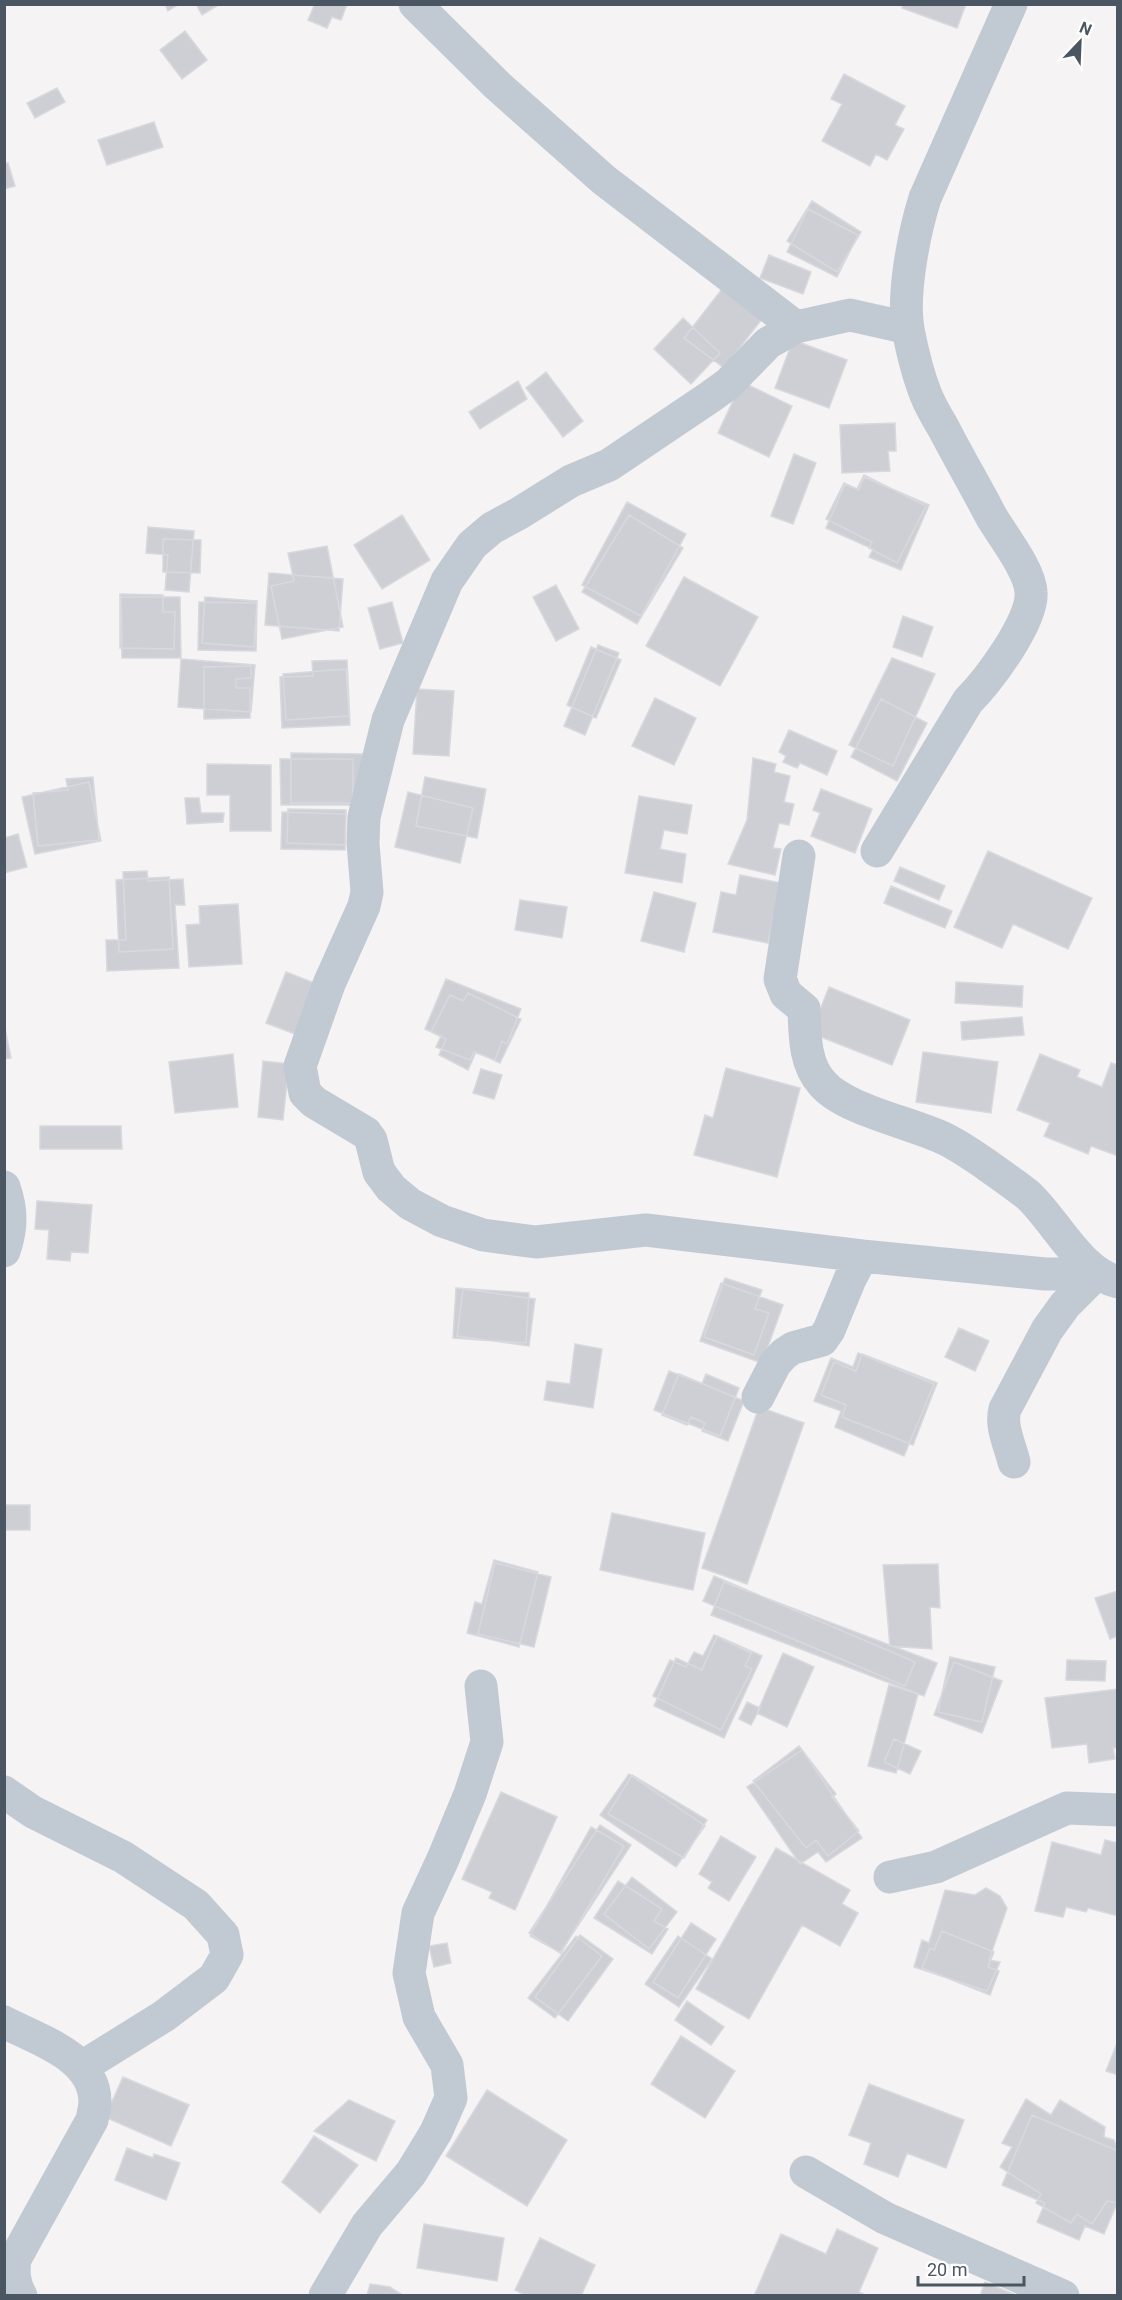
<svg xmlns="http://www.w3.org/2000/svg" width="1122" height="2300" font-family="Roboto,sans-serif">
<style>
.building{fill:#cdcfd5;stroke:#d7d9de;stroke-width:1.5}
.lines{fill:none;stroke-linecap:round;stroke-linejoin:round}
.minor{stroke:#c1cad2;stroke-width:33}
</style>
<rect width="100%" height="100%" fill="#f5f3f3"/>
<path class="building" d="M165,4h14l-11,7z
M196,4h24l-18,11z
M311,4h36l-6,16 -9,-3 -5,11 -19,-8 6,-14z
M903,4h63l-9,24 -55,-20z
M185,31l22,29 -25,19 -22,-29z
M844,74l61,32 -10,19 9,4 -17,31 -11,-6 -6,12 -48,-25 20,-37 -11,-5z
M57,88l8,14 -30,16 -8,-15z
M154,122l9,25 -56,18 -9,-25z
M8,163l7,23 -11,3v-25z
M812,201l49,31 -24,40 -50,-31z
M808,209l50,26 -21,42 -50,-25z
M769,255l42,17 -8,22 -43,-16z
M722,289l40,30 -38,49 -40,-30z
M683,318l37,35 -29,31 -37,-35z
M793,340l54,20 -18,48 -54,-20z
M546,372l37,49 -20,16 -37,-49z
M518,381l9,18 -47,30 -11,-17z
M742,382l50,24 -23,51 -51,-24z
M895,423l1,28h-8l2,20 -48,2 -2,-48z
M794,454l22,9 -23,61 -22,-8z
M864,475l62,31 -29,57 -28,-15 3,-6 -46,-23 18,-36 13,6z
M864,477l65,28 -28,65 -32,-13 4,-8 -47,-21 19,-44 14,6z
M627,502l59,32 -45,82 -59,-31z
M402,515l28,45 -48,29 -28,-44z
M629,515l54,33 -46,76 -55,-32z
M148,527l46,4 -5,61 -24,-2 3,-35 -22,-2z
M163,539l38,1 -1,33 -37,-1z
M327,546l16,81 -61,12 -11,-53 23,-5 -6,-28z
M269,573l74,6 -4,52 -74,-6z
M684,577l74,40 -38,69 -74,-40z
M556,585l23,44 -23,12 -23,-44z
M120,594l43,1v17h12l-1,37 -54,-1z
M121,597h59l1,61h-59z
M205,597l52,4 -3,46 -52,-4z
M199,602l58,1 -1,48 -58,-1z
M392,602l11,41 -23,6 -12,-41z
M903,616l30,11 -11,30 -29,-10z
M598,645l21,8 -34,82 -21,-9z
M591,647l30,13 -25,58 -29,-13z
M892,658l43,16 -42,92 -44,-21z
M181,659l74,6 -4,47 -73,-5z
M347,660l3,65 -68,3 -2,-51 33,-1 -1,-15z
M251,666v12l-15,1v9h14v30l-46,1v-52z
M346,669l3,47 -63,4 -3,-46z
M417,689l37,2 -5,65 -36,-2z
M655,698l41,20 -22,47 -42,-19z
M881,699l46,24 -30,58 -46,-24z
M789,730l48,21 -10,24 -27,-12 -3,5 -14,-6 3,-6 -7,-4z
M291,753l72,1v49h-72z
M753,758l23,6 -2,8 16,4 -6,26 10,2 -5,21 -10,-2 -6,25 8,1 -6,26 -47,-11 19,-44z
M280,759h73v46h-72z
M207,764l64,1v66h-41v-36h-23z
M93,777l6,63 -61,6 -5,-53 35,-3 -2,-11z
M425,777l61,12 -9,49 -61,-12z
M89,782l12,59 -66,13 -13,-57z
M821,789l51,20 -17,44 -44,-17 9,-23 -7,-3z
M408,792l65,16 -13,55 -65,-16z
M639,796l53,9 -5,29 -23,-4 -4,19 26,5 -4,29 -57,-10z
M185,798h14l2,15h23l-1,9 -36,2z
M288,809l58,1 -1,35 -58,-2z
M282,812l64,2 -1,36 -64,-1z
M18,834l9,33 -23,6v-35z
M988,851l104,47 -24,51 -55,-25 -11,24 -48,-21z
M900,867l45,19 -6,14 -45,-19z
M147,871l1,10 35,-2 2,26h-10l4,63 -72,3 -1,-31h20l-3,-68z
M740,875l41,8 -13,60 -55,-11 8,-40 15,3z
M169,877l4,72 -54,3 -3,-72z
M891,886l61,25 -7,17 -61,-25z
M654,892l42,11 -12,49 -43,-11z
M520,900l47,7 -5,31 -47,-8z
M238,904l4,60 -53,3 -3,-42 14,-1 -1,-18z
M286,972l28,11 -19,51 -29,-11z
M446,979l75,30 -14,35 -5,-3 -7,19 -21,-8 -4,8 -34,-13 5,-11 -16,-7z
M956,982l67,4 -1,21 -67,-4z
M829,987l81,33 -18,45 -81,-32z
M468,993l53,26 -21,44 -24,-11 -8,18 -29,-15 7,-16 -15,-7 19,-37 13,6z
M1022,1017l2,18 -62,5 -1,-18z
M4,1024l7,34 -7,1z
M923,1052l75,10 -7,51 -75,-11z
M233,1054l5,53 -63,6 -6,-51z
M1040,1054l40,16 -3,7 25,10 9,-24 7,2v91l-27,-10 -3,8 -44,-18 6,-13 -33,-13z
M263,1061l26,3 -6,56 -25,-3z
M726,1068l74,20 -23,89 -83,-22 11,-40 8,3z
M481,1069l21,6 -8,24 -21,-6z
M40,1126h81l1,23h-82z
M37,1201l55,4 -4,48 -17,-1 -1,9 -23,-2 2,-29 -14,-1z
M725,1278l37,12 -7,19 14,4 -15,42 -50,-18z
M721,1283l62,22 -21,58 -62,-22z
M456,1288l73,5 -3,50 -73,-5z
M463,1289l72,10 -6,47 -72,-10z
M959,1328l30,13 -14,30 -30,-14z
M575,1344l27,5 -9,59 -49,-8 3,-19 23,3z
M858,1353l76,31 -30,72 -69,-29 6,-16 -27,-10 17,-43 22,9z
M862,1354l75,29 -24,62 -71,-28 4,-12 -25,-10 13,-33 22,9z
M669,1371l33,13 4,-10 33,14 -19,48 -66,-26z
M679,1374l65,27 -16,40 -26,-10 3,-8 -14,-6 -4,8 -25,-10z
M759,1407l45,16 -57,161 -45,-16z
M4,1505h26v25h-26z
M612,1513l93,20 -12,57 -93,-20z
M494,1560l44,12 -19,75 -52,-14 8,-31 7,2z
M495,1563l56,14 -17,70 -56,-13z
M938,1564l2,44 -10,-1 2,42 -42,-3 -7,-81z
M714,1576l201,86 -10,24 -202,-85z
M724,1582l213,81 -13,33 -213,-81z
M1118,1591v45l-8,3 -15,-41z
M714,1635l37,18 -6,13 7,3 -31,61 -68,-34 17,-36 16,7 8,-15 9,4z
M717,1636l45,20 -38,82 -70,-32 22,-48 26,12z
M783,1653l31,14 -27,60 -30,-14z
M950,1657l45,10 -13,55 -44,-10z
M1067,1660l39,1 -1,20 -39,-1z
M954,1662l48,19 -20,52 -48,-18z
M889,1685l29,9 -22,79 -28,-7z
M1118,1689v59h-5l2,11 -26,4 -2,-19 -35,4 -7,-50z
M747,1702l13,6 -9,17 -12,-6z
M894,1739l27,12 -11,23 -26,-12z
M799,1746l37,48 -4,3 27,34 -31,25 -12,-16 -10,8 -53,-67z
M802,1750l60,88 -36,24 -8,-10 -18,12 -53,-77z
M629,1774l76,52 -29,41 -76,-52z
M632,1775l75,45 -23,38 -76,-44z
M501,1792l56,25 -42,93 -26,-12 3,-6 -30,-13z
M600,1825l31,20 -71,108 -31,-20z
M591,1827l33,19 -63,107 -31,-17z
M721,1836l35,21 -27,44 -21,-13 4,-6 -13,-8z
M1105,1840l13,3v73l-30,-8 -2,4 -20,-5 -3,10 -28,-6 17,-69 49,13z
M776,1848l74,42 -8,14 16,9 -18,33 -38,-21 -53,94 -53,-30z
M632,1877l45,35 -28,37 -45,-35z
M618,1881l44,28 -8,12 14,8 -16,25 -58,-36z
M986,1888l14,8 7,12 -18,52 11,2 -13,29 -73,-24 8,-27 7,3 16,-53 30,5z
M691,1923l25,16 -38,59 -25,-16z
M942,1931l52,21 -6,15 11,4 -9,24 -68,-27 8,-20 4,2z
M580,1935l33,24 -45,62 -33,-24z
M576,1936l26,20 -47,62 -27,-20z
M678,1936l34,23 -33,48 -34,-23z
M447,1943l4,20 -17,4 -5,-21z
M687,2001l37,26 -13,18 -36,-25z
M681,2036l54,35 -30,47 -54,-34z
M1118,2041v34l-12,-4z
M123,2077l66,28 -18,41 -66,-29z
M869,2084l95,36 -18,48 -39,-15 -9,24 -34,-13 7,-21 -22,-8z
M487,2090l80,50 -40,66 -81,-50z
M1026,2099l25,16 9,-15 45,27 -1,10 10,3 4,9v53l-2,1 -9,-2 -15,23 -15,-10 -6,9 -35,-20 5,-9 -41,-27 12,-20 -10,-4z
M349,2100l46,21 -19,40 -62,-30z
M1032,2115l86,36v50l-14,33 -19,-8 -6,14 -42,-18 8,-19 -43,-18z
M314,2136l44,29 -38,48 -38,-31z
M127,2148l26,10 1,-4 26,9 -14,37 -51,-20z
M424,2224l80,14 -7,43 -80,-13z
M837,2229l41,19 -19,44 8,4h-113l27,-62 45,20z
M540,2238l55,27 -14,31h-54l-12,-6z
M985,2282l33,14h-38z
M370,2284l20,3 14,9h-37z"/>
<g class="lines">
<path class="minor" d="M415,4l83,82 106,94 192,147
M877,851l91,-150c20,-20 66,-81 63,-109 -1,-22 -29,-57 -40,-76 -15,-29 -31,-56 -46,-85 -6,-11 -14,-23 -19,-36 -8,-20 -14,-45 -18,-66 -6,-35 6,-96 17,-131l86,-194
M799,856l-19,123 6,15 18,15c1,25 0,54 18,74 22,27 91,40 123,56 13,6 27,16 39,24 14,10 30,21 44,32 28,26 52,78 90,87
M4,1187c8,23 8,41 0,64
M862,1256l-216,-26 -110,12 -53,-7 -41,-14 -32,-17 -19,-16 -12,-16 -8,-32 -5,-7 -52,-31 -9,-9 -5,-27 29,-82 35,-78 3,-14 -4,-49 1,-26 24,-97 59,-139 25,-36 20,-17 26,-14 53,-33 38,-16 101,-68 18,-13 40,-41 28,-16 54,-12 58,13
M758,1397l17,-33 9,-10 9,-6 29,-8 7,-10 21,-51 12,-23 183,18h51
M1014,1462c-4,-17 -14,-36 -9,-53l42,-79 18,-25 31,-31
M4,1792l29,20 90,45 73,48 27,30 4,20 -13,23 -50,38 -82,51
M890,1877l46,-10 131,-59 51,2
M4,2022c34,18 90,34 91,79 0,6 -2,13 -3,19l-77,139c-2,14 -1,24 6,37
M806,2172l79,46 178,78
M325,2296l42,-71 44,-52 25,-41 15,-34 -4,-33 -28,-48 -10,-44 9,-60 25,-54 27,-65 17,-52 -6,-56"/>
</g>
<rect width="1122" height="2300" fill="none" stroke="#4a5661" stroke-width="12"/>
<g transform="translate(1080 42) rotate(23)" stroke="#ffffff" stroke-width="4.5" paint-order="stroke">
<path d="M0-4.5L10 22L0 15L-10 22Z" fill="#4a5661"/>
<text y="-9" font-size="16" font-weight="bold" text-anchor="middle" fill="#4a5661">N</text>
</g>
<path d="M918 2276v9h106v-9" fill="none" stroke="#4a5661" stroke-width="3"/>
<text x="927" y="2276" font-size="18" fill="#4a5661" stroke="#ffffff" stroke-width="4.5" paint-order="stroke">20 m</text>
</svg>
